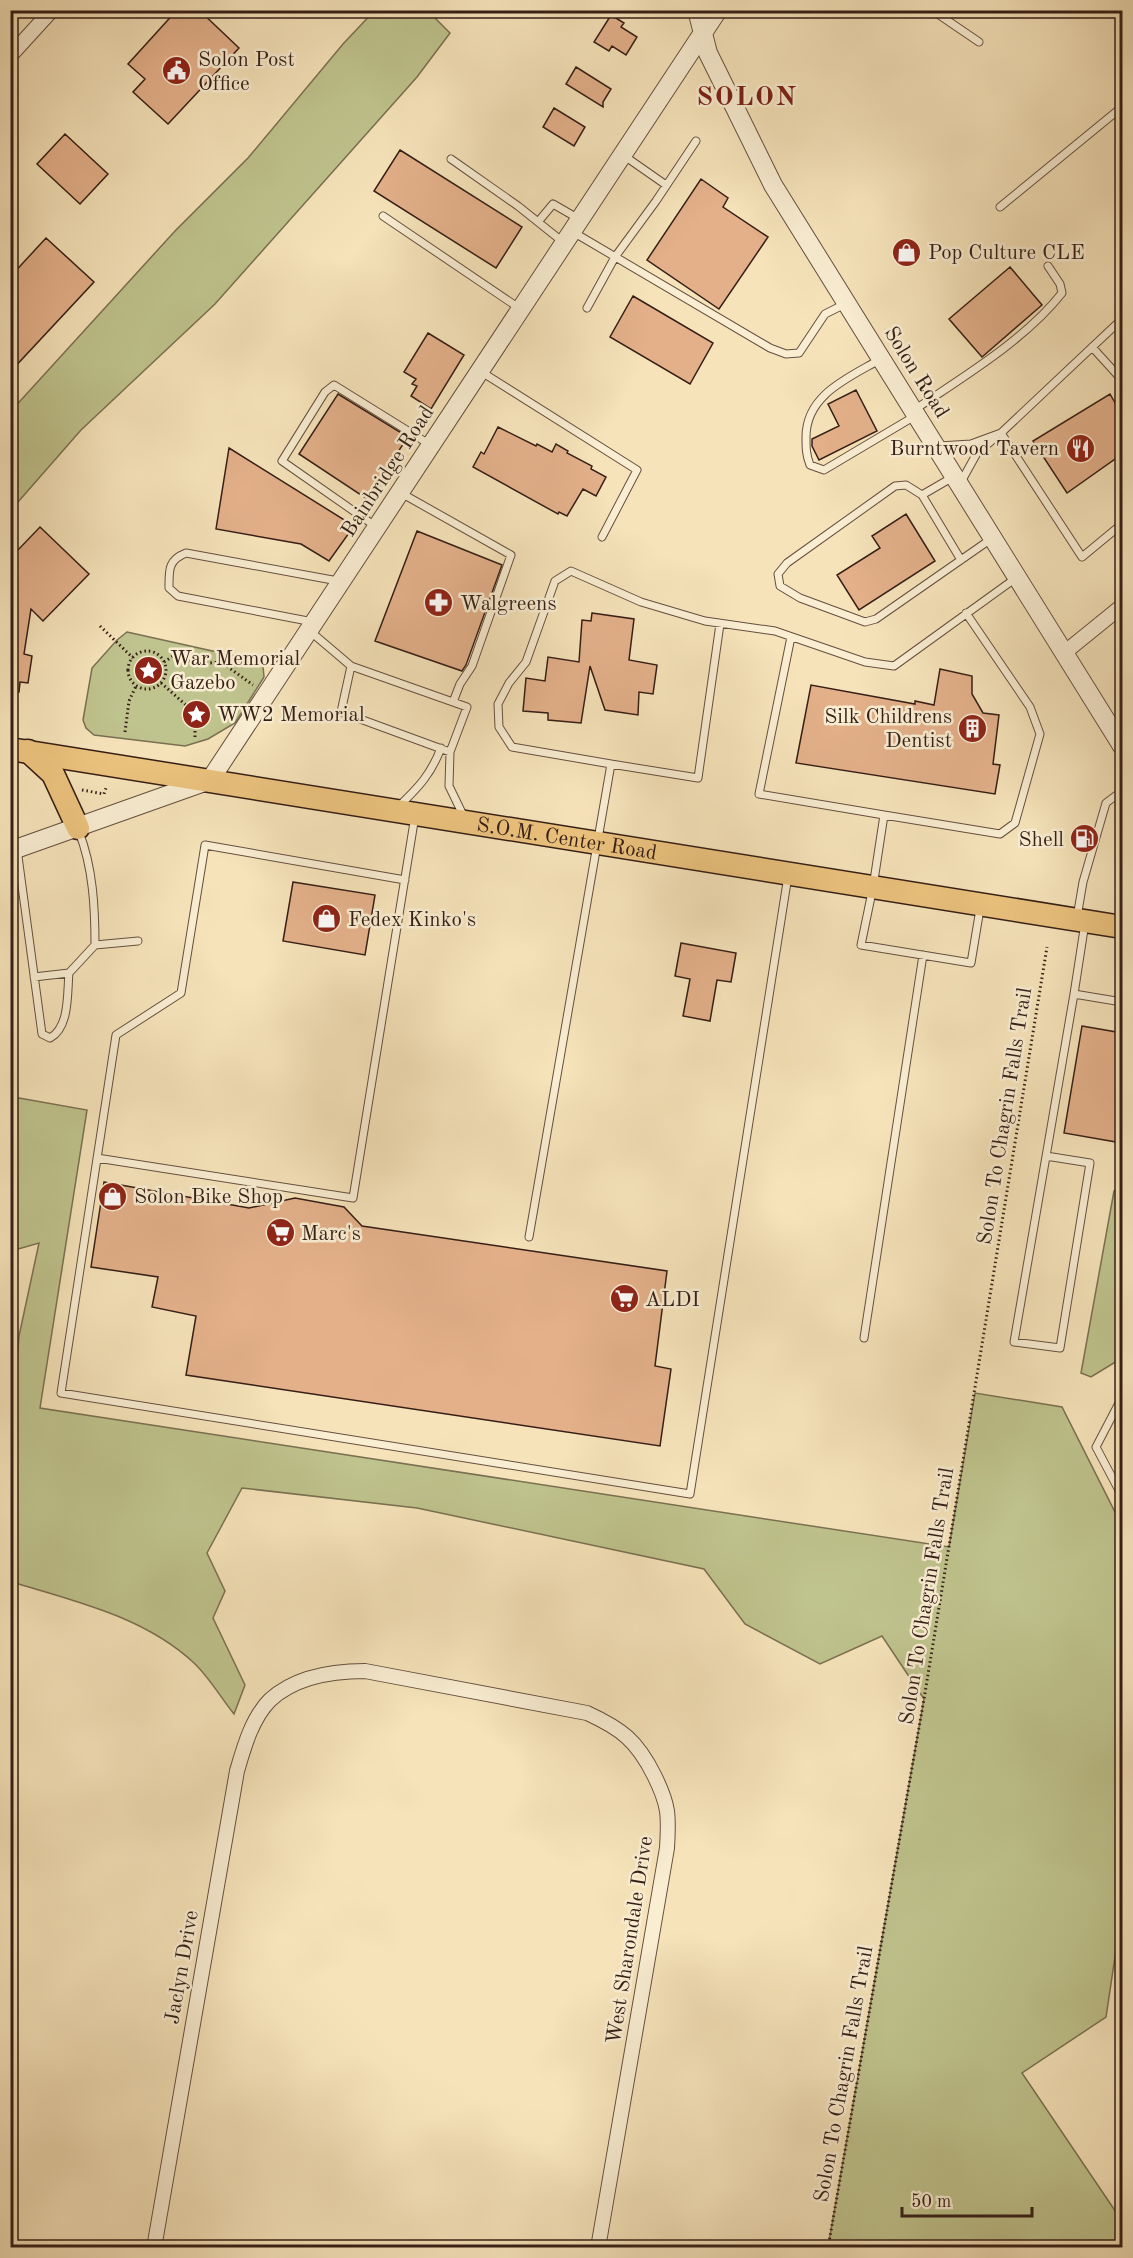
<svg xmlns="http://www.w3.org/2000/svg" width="1133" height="2258" font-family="'Old Standard TT',serif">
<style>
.green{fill:#bfc38d;stroke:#7a7052;stroke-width:1.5}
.building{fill:#e3b08a;stroke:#351e16;stroke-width:1.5}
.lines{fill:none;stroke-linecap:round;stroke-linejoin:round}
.service-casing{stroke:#654f3f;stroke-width:9}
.minor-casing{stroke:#654f3f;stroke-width:16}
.tertiary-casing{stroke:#654f3f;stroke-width:20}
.primary-casing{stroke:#351e16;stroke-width:25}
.path{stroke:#351e16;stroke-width:3;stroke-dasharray:1.5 3;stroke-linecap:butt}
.service{stroke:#f9edd2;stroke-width:7}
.minor{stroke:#f9edd2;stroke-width:14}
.tertiary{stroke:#f9edd2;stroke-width:18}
.primary{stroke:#ebc27d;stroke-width:22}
.labels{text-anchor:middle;stroke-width:5;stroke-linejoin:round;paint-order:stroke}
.poi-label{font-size:21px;fill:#351e16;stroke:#f9edd2;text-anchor:start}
.street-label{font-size:21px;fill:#351e16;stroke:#f9edd2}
.district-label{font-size:27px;font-weight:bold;letter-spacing:1.5px;fill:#7a1f14;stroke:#f9edd2}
</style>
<rect width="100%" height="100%" fill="#f6e3ba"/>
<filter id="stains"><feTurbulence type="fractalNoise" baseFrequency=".00333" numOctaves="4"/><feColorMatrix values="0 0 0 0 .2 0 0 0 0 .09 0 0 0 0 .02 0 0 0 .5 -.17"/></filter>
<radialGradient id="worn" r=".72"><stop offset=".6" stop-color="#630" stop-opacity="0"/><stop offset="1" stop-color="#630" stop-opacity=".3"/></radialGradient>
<path class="green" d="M375,10l59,1 -3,3 19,19 -33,44 -202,227 -134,126 -70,80v-99l164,-180 73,-73 95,-114z
M127,632l126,28 10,6 1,11 -29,46 -27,16 -23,7 -91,-11 -8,-7 -3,-8 9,-52 25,-28z
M19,1098l68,12 -47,298 909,139 26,-154 87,14 60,119v384l-16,107 -84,56 100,148v26h-294l96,-548 -42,-63 -62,28 -75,-40 -41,-55 -287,-61 -175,-20 -35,65 18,38 -12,27 32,67 -11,29c-13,-16 -25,-37 -40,-51 -49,-46 -119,-62 -182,-81l1,-164 6,-82 20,-93 -28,8v-151z
M1122,1185v173l-31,19 -10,-4 33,-182z"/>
<path class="building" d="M177,10h22l40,38 -71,76 -35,-32 12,-13 -17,-15z
M611,15l13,8 -3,4 16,10 -11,18 -14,-9 -3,5 -15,-9z
M576,67l35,22 -8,13v5l-37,-23z
M554,108l31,19 -11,19 -31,-19z
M65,134l43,40 -28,30 -43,-40z
M400,150l122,77 -26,41 -122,-77z
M701,179l27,19 -5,9 45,30 -49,72 -72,-49z
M46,238l48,44 -84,90v-95z
M1010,267l32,38 -60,52 -33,-38z
M633,296l80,47 -23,41 -80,-47z
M428,333l36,22 -33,54 -20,-13 6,-10 -5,-2 4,-5 -12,-7z
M856,390l21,41 -58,29 -7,-14v-7l27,-13 -11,-22z
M338,394l70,43 -27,40 3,2 -14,22 -71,-47z
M1110,394l12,21v39l-55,39 -34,-52z
M498,427l38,19 1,-2 15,8 4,-8 12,7 -1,2 25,13 -1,3 15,8 -10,19 -13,-7 -16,27 -8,-4 -1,2 -85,-47 8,-15 3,2z
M229,448l125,78 -25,35 -28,-17 -85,-15z
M906,514l29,47 -76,49 -22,-35 43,-27 -8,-12z
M40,527l49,47 -46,47 -12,-12 -7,45 8,2 -4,27 -8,-1 -1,10 -9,-1v-149l8,8z
M417,531l85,34 -36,100 -4,6 -87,-30z
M592,613l42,6 -5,41 28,5 -4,29 -14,-2 -1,23 -33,-5 -15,-44 -9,57 -33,-3v-7l-25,-2 3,-33 19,3 3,-24 31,5 3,-42 9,1z
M136 670a12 12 0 1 1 24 0a12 12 0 1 1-24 0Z
M940,669l32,7v18l11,19 16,2 -6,49 7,1 -5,29 -199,-31 15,-78 104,19v-3l19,4z
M293,882l82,13 -10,60 -82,-14z
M681,943l55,10 -5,29 -14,-2 -7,41 -27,-5 7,-37 -15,-3z
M1082,1026l40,7v110l-58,-10z
M104,1182l145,26 46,-10 49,9 18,19 305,45 -12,95 16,3 -11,77 -474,-71 10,-59 -44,-9 6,-30 -67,-10z"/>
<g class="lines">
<defs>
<path id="service" d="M932,10l47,32
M623,155l43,30
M451,159l67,47 45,36
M1000,207l122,-100
M383,216l136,92
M538,222l15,-18 26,15
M573,232l197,116 16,6 13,-1 26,-39 20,-10
M587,308l28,-51 41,-56 40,-60
M1122,319l-121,114 81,124 40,-33
M1092,347l30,33
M879,360c-31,18 -73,35 -73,77 0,11 0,18 4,28l14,5 91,-54
M480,371l157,99 -35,67
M914,410c49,-33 111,-70 148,-117l-2,-9 -12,-18
M939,446l32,-2 30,-11
M953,477l-31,18 -16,-10 -11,1 -108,77 -9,11 2,12 20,12 65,24 11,-3 115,-80
M961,482l16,-29 19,-16
M401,493l110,62 -39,111 -12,18 -7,18
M922,495l39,65
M375,526l-93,-65 43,-69 9,-7 95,59
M966,613l64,94 10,27 -25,89 -15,11 -116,-19 -11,72 -12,58 110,18 9,-54
M313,622l-135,-26 -9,-8c0,-18 -1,-28 17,-35l152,28
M311,632l40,34 116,41 -17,45 -1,34 15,31
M791,637l-32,157 125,21
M351,666l-10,46 109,40
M611,764l87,14 22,-154
M399,806c20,-19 32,-32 42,-58
M79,832c14,35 16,76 16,113
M17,849l25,185 8,4c20,-11 17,-45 19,-65
M405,880l-200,-35 -24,148 -65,42 -55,358 629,101 98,-618
M1077,917l6,-35 23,-79 16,-12
M1085,923l-11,71 48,8
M34,977l35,-4 26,-28 43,-4
M1046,1156l44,7 -30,185 -46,-6 60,-348
M97,1158l256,40 62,-382
M529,1237l82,-473 -99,-17 -13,-20 -1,-23 11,-21 17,-21 29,-81 16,-10 70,31 64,19 70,10 90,31 29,4 122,-88
M864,1338l59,-383
M1122,1400l-3,3 -23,44 26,49"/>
<path id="minor" d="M10,56l42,-46
M1064,653l58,-47
M154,2248l83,-477c7,-24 15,-53 33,-71 25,-23 63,-29 95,-29l222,42c35,16 50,28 67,62 15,30 15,40 13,73l-69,400"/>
<path id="tertiary" d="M697,10l11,43 65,132 349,561
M10,851l200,-71 508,-770"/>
<g id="primary">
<path id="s1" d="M10,749l1112,178"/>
<path d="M28,751l25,23 25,54"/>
</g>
</defs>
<use href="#service" class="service-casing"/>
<use href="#minor" class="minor-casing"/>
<use href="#tertiary" class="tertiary-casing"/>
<use href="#primary" class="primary-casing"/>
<path class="path" d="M100,626l33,32
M128 670a19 19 0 1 1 38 0a19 19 0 1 1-38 0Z
M164,662l9,-6 24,8 24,-2 32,23
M161,683l27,24
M185 714a11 11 0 1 1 22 0a11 11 0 1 1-22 0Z
M125,732l4,-31 7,-15
M195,737v-12
M82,790l22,4 2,-6
M828,2248l96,-549 123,-752"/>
<use href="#service" class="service"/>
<use href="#minor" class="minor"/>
<use href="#tertiary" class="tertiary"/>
<use href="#primary" class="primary"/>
</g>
<defs>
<symbol id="civic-disc" viewBox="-11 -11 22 22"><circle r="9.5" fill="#8f2418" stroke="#f9edd2"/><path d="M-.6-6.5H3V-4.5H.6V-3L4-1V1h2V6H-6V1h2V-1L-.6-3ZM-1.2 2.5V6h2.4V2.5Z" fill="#fff"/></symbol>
<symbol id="shop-disc" viewBox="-11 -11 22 22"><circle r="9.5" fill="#8f2418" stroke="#f9edd2"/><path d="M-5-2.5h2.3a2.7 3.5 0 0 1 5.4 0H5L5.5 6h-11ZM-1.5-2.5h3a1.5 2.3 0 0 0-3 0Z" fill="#fff"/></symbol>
<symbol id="restaurant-disc" viewBox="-11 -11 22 22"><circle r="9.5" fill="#8f2418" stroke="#f9edd2"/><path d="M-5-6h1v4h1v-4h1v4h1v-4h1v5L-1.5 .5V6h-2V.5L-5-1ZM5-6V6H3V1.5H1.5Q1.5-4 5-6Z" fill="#fff"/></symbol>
<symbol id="pharmacy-disc" viewBox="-11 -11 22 22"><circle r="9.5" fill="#8f2418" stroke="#f9edd2"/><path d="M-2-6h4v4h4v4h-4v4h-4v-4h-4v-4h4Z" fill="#fff"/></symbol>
<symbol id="sight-disc" viewBox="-11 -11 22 22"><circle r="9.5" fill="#8f2418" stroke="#f9edd2"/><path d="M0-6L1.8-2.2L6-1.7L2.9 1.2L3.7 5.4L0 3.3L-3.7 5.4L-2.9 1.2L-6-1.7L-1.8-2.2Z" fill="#fff"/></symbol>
<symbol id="building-disc" viewBox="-11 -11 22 22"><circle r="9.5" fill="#8f2418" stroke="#f9edd2"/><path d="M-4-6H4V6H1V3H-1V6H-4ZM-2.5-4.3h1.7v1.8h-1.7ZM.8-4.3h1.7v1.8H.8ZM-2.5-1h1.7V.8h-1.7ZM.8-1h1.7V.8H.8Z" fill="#fff"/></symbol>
<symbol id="fuel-disc" viewBox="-11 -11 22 22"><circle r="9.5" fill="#8f2418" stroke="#f9edd2"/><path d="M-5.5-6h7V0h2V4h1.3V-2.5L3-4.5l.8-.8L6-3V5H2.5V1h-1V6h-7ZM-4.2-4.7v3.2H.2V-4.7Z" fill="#fff"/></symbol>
<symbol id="supermarket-disc" viewBox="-11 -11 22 22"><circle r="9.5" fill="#8f2418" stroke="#f9edd2"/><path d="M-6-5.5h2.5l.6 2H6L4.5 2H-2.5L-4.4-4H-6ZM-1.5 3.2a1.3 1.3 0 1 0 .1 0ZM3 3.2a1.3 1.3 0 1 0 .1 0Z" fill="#fff"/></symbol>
</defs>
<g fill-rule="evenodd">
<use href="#civic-disc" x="160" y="54" width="33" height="33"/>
<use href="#shop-disc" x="890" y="236" width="33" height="33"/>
<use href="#restaurant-disc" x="1064" y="432" width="33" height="33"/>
<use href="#pharmacy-disc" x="422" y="586" width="33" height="33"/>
<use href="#sight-disc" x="132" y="654" width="33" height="33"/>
<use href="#sight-disc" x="180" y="698" width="33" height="33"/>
<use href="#building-disc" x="956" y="712" width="33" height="33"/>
<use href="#fuel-disc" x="1068" y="822" width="33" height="33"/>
<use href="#shop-disc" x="310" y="902" width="33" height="33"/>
<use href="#shop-disc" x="96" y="1180" width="33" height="33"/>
<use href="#supermarket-disc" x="264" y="1216" width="33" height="33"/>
<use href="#supermarket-disc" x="608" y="1282" width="33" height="33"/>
</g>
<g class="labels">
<g class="poi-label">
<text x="198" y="66">Solon Post<tspan x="198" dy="24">Office</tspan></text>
<text x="928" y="259">Pop Culture CLE</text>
<text x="1059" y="455" text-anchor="end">Burntwood Tavern</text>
<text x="460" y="610">Walgreens</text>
<text x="170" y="665">War Memorial<tspan x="170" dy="24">Gazebo</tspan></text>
<text x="217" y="721">WW2 Memorial</text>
<text x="952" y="723" text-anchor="end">Silk Childrens<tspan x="952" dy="24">Dentist</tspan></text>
<text x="1064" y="846" text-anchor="end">Shell</text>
<text x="348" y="926">Fedex Kinko's</text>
<text x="134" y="1203">Solon Bike Shop</text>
<text x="301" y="1240">Marc's</text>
<text x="645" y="1306">ALDI</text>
</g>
<g class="street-label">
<text transform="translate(917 372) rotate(58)" y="7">Solon Road</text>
<text transform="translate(387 471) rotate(-57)" y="7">Bainbridge Road</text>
<text dy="7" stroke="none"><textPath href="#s1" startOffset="564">S.O.M. Center Road</textPath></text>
<text transform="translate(1004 1116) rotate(-81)" y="7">Solon To Chagrin Falls Trail</text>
<text transform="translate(926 1596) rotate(-81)" y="7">Solon To Chagrin Falls Trail</text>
<text transform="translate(629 1940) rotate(-81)" y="7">West Sharondale Drive</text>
<text transform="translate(181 1967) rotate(-80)" y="7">Jaclyn Drive</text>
<text transform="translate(843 2074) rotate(-80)" y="7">Solon To Chagrin Falls Trail</text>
</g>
<g class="district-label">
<text x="747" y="105">SOLON</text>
</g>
</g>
<rect width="1133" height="2258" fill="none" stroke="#f6e3ba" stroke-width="36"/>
<rect x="12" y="12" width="1109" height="2234" fill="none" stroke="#351e16" stroke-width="3"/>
<rect x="18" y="18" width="1097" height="2222" fill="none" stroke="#351e16" stroke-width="1.5"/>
<path d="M902 2207v9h130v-9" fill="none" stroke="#351e16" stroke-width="3"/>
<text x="911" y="2207" font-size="18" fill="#351e16" stroke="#f9edd2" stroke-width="4.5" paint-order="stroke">50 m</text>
<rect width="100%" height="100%" filter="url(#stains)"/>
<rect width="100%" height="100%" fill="url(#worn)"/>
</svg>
